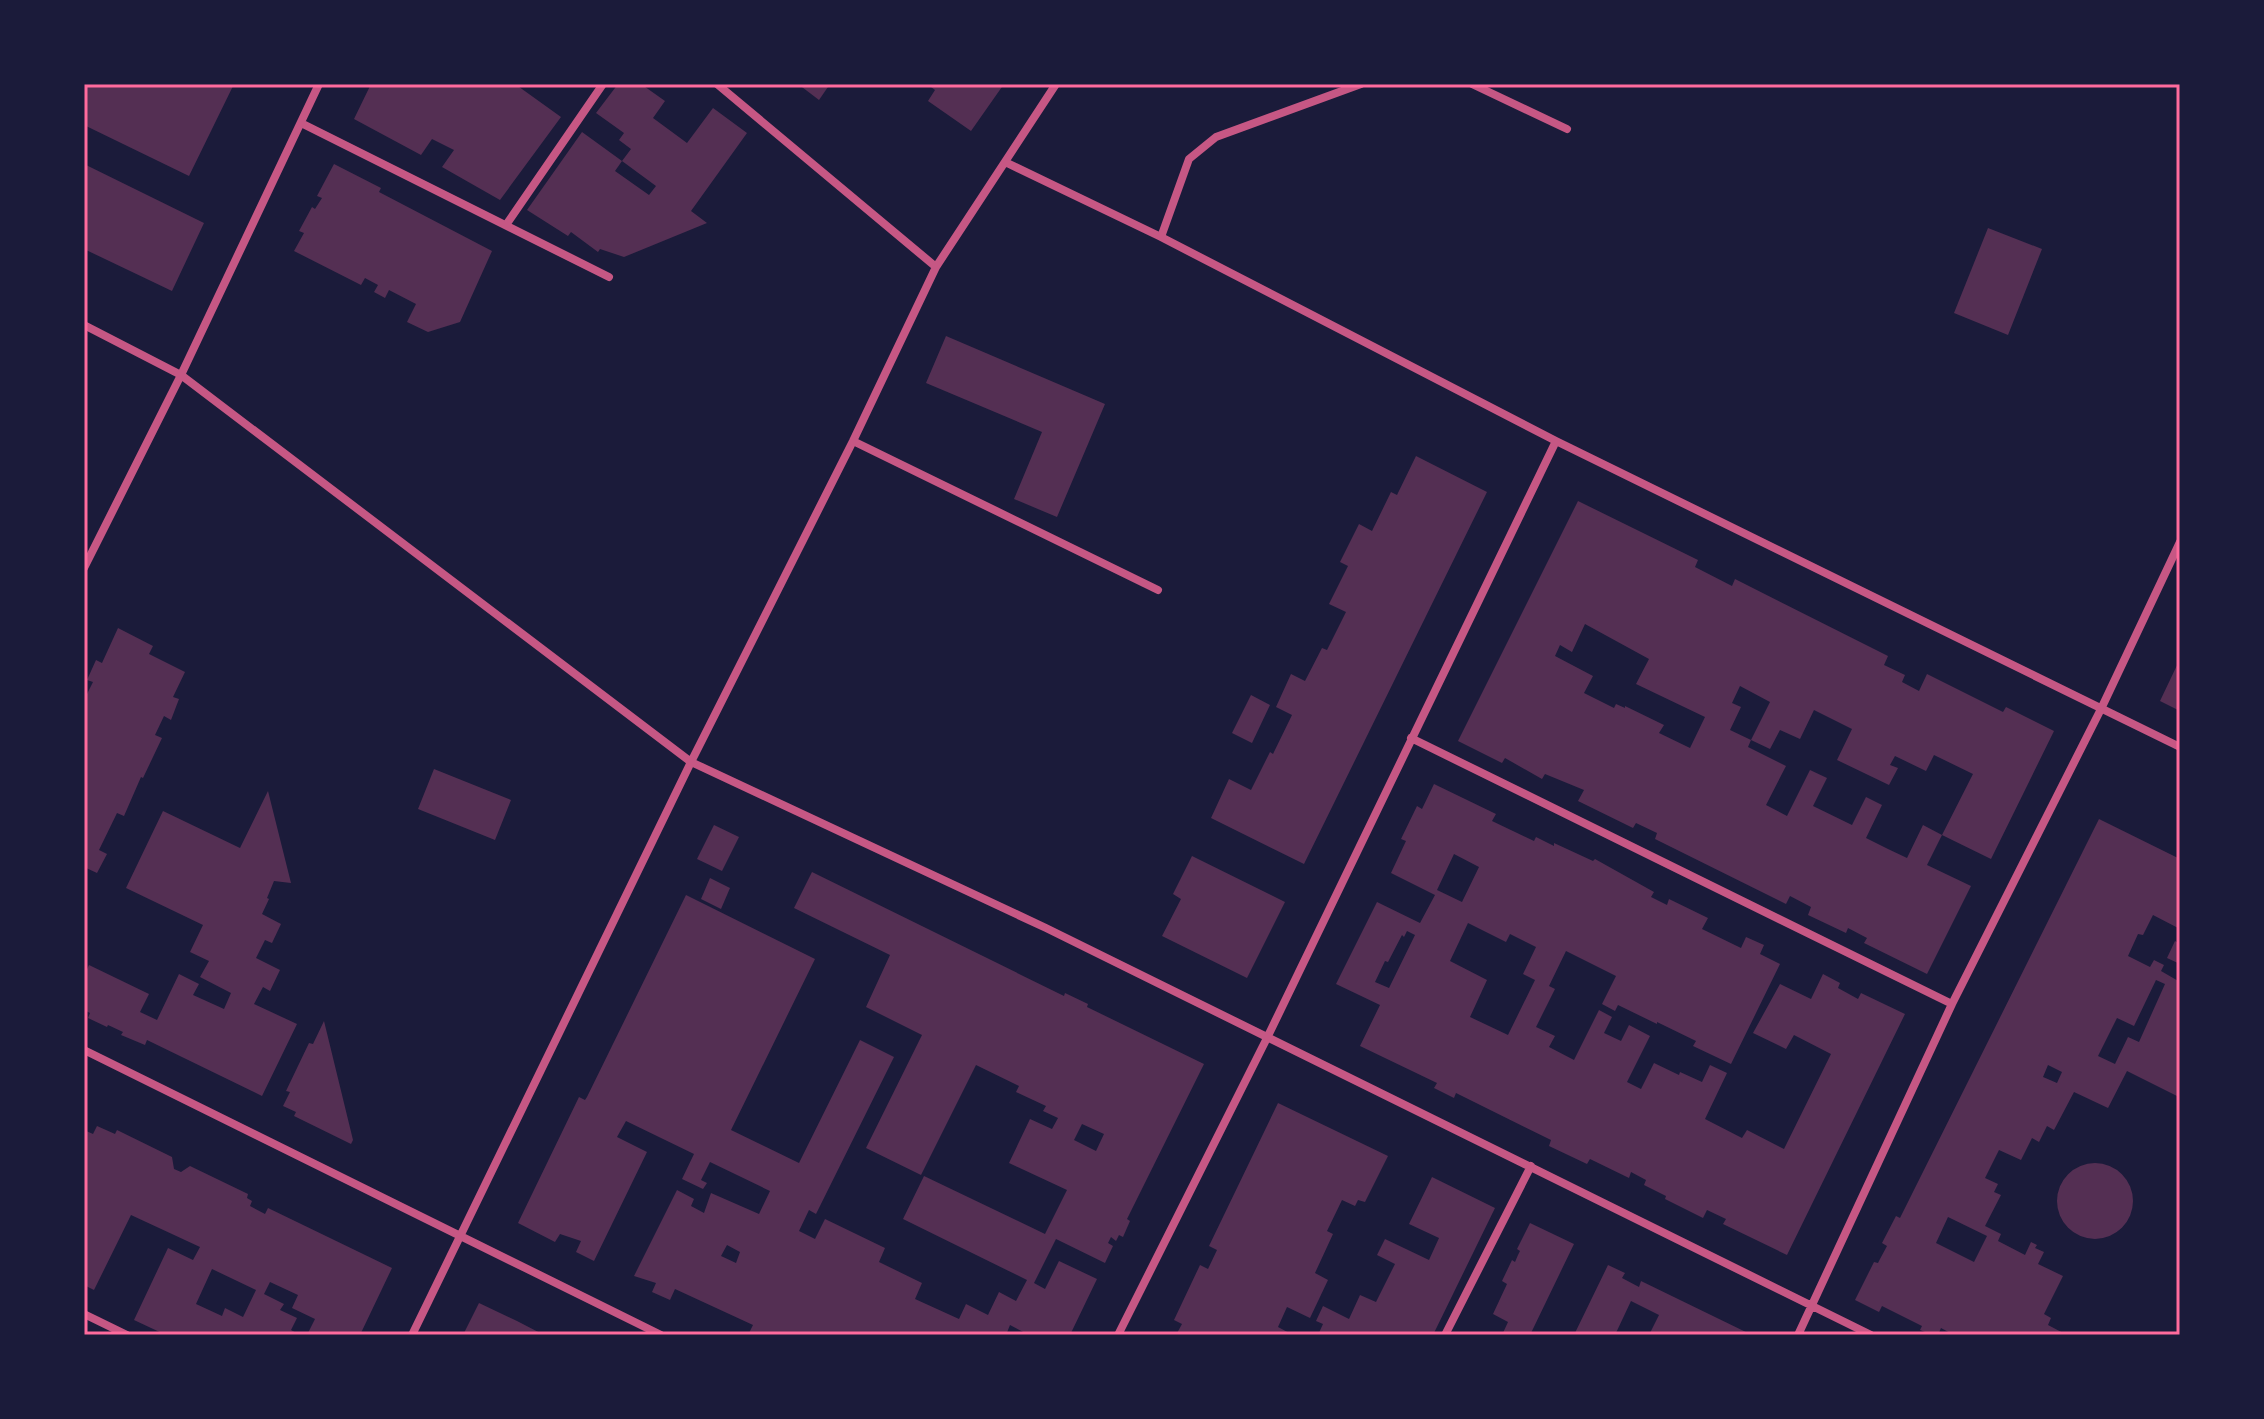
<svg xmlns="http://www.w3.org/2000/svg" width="2264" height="1419" font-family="'Titillium Web',sans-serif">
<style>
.building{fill:#542f53;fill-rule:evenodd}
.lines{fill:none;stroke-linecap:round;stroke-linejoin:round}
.minor{stroke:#c65784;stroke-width:8}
.neatline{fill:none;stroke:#ff6b9d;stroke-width:3}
</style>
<rect width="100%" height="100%" fill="#1b1b3a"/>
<path class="building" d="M84,84h150l-45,92 -105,-51z
M371,84h144l46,33 -61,83 -58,-33 12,-17 -22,-11 -11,16 -67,-36z
M618,84h23l24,17 -12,17 34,25 26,-35 34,25 -56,78 16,12 -83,34 -24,-8 -2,3 -27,-20 -3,4 -41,-26 55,-78 40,29 -7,10 34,24 7,-9 -34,-25 9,-12 -12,-9 5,-7 -28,-20z
M798,84h32l-11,16z
M927,84h77l-33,47 -43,-30 7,-11z
M84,164l120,59 -32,68 -88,-42z
M334,164l47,24 -2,4 113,59 -32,71 -32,10 -21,-10 9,-18 -27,-14 -4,8 -11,-6 4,-7 -13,-7 -4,7 -67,-34 10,-18 -5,-2 13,-24 3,2 7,-11 -5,-2z
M1988,228l54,21 -34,86 -54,-22z
M946,336l159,68 -48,113 -43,-18 28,-67 -116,-49z
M1416,456l71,36 -183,372 -93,-46 18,-39 22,11 19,-38 3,2 19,-39 -16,-8 15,-33 14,7 17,-33 5,2 19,-38 -17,-8 19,-38 -8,-4 19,-38 13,7 19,-39 6,3z
M1578,501l120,59 -3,7 37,19 3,-7 153,77 -4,9 21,10 -3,7 17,9 8,-17 76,38 3,-5 48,24 -63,128 -49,-24 -15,30 44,21 -44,88 -63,-31 3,-5 -19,-10 -2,5 -38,-18 3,-8 -21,-11 -4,8 -131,-65 2,-6 -21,-10 -3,5 -55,-27 6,-11 -39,-16 -3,5 -37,-21 -3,5 -44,-22zM1585,624l64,35 -13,25 69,33 -15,31 -31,-15 5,-8 -39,-19v2l-9,-4 -2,4 -30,-15 9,-17 -38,-20 5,-11 12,7zM1740,686l30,16 -19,38 19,9 10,-19 20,9 14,-29 38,19 -15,31 52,25 9,-17 -8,-3 5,-9 31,15 8,-16 39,19 -31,61 -19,-10 -16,33 -19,-9 -22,-11 16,-33 -16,-8 -14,28 -39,-19 14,-28 -17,-8 -23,46 -21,-11 20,-39 -38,-19 3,-7 -21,-10 11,-23 -9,-4z
M118,628l35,18 -4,8 36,18 -12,25 6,2 -8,21 -7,-4 -9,19 7,3 -19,40 -2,-1 -17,39 -7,-3 -18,37 8,4 -10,19 -13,-6v-167l9,-18 -6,-2 9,-20 6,3z
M2180,659v52l-20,-10z
M1251,695l19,10 -18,38 -20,-10z
M434,769l77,31 -16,40 -77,-31z
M1434,784l62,30 -4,7 42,20 2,-4 18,9v-3l39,18 2,-2 59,33 -3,5 16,8 2,-6 39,19 -6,11 39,19 5,-11 18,8 -4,9 20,10 -49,100 -38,-18 3,-5 -39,-19v2l-39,-19 -3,6 -13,-7 14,-28 -50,-25 -17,35 6,3 -19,38 19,9 -6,11 25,13 25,-50 13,7 -8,16 17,8 8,-16 21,11 -23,46 14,7 13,-26 25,12 1,-3 22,10 8,-17 17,8 -22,46 37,19 5,-8 37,19 47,-95 -37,-19 -8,14 -33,-16 27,-49 31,15 12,-25 17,9 -2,5 20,11 3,-6 44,21 -118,241 -64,-31 3,-5 -19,-9 -4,8 -38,-19 1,-3 -22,-11 2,-5 -15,-8 -2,6 -39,-19 -3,5 -38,-18 2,-6 -95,-47 -2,5 -20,-10 3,-5 -77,-37 20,-41 -44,-21 41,-82 43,21 15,-28 -44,-22 15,-32 -5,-2 16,-33 5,3zM1454,854l25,13 -17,35 -25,-12zM1468,923l38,19 4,-8 26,13 -13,27 12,6 -27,55 -38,-18 17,-37 -37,-19zM1407,931l8,4 -26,53 -14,-6 10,-21 3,1 14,-27 2,2z
M268,791l23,92 -17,-2 -7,17 2,1 -7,15 19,10 -9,19 -7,-3 -9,18 24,12 -10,21 -7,-4 -9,17 43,20 -35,72 -115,-56 -2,5 -24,-10 2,-3 -15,-7 -1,2 -19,-9 2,-5 -6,-3v-34l5,-11 60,29 -9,18 17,8 22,-46 20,10 -6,11 31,14 7,-16 -31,-16 9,-16 -19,-9 13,-27 -77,-37 37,-77 77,37z
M2099,819l81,40v70l-27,-14 -10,20 -5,-1 -10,22 22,11 4,-7 10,5 -3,6 19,11v112l-3,2 -50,-25 -19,37 -34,-16 -20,38 -7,-4 -8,16 -7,-4 -11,22 -22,-10 -14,28 13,6 -4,8 7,3 -16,31 16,8 -3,7 27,14 6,-13 6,3 -2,3 9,4 -6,12 25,12 -19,38 7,4 -3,7 19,10h-113l-13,-7 -3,7h-6l-12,-5 2,-4 -40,-20 -3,6 -24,-12 19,-38 4,1 2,-4 7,-13 -5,-3 14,-27 4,2zM2156,980l9,4 -26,58 -11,-5 -13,27 -17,-8 19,-38 17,8zM2048,1065l14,7 -5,11 -14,-6zM1948,1217l39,19 -13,26 -38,-19z
M714,825l25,12 -17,34 -25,-12z
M1192,856l93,46 -38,76 -85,-42 19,-37 -8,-5z
M812,872l252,124 1,-3 23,11 -1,3 117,57 -77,155 3,2 -7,16 -4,-2 -3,6 -5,-4 -3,6 5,3 -8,17 -49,-24 -22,44 11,6 14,-28 38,18 -27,56h-41l-19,-10 -4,10h-258l5,-10 -78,-36 -5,11 -18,-8 4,-9 -22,-7 43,-86 17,9 -3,7 13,7 7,-20 48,21 11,-23 -60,-29 -9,18 6,3 -4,6 -21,-10 12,-25 -68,-33 -9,16 30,15 -53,109 -18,-9 5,-11 -21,-7 -5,8 -37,-19 61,-126 6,3 2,-3 99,-202 129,64 -84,171 68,33 61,-123 34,17 -78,157 -7,-4 -10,21 16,8 10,-20 60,29 -6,14 43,21 -7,16 44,20 7,-15 22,11 11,-23 17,9 11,-21 -124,-61 21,-43 121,58 22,-44 -58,-27 21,-44 22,10 6,-11 -15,-7 3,-5 -30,-14 3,-6 -43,-21 -55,110 -55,-27 56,-113 -56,-28 24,-52 -96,-47zM1082,1124l22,10 -8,17 -22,-11zM727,1245l13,7 -4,11 -15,-7z
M710,878l20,10 -9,21 -20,-10z
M2175,941l5,3v20l-13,-6z
M324,1021l29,119 -2,4 -57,-28 2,-4 -13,-6 7,-14 -4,-1 23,-48 4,1z
M1278,1103l110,53 -23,46 -7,-2 -3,6 -13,-6 -15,31 6,3 -18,39 13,7 -18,38 -23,-11 -9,20 15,8h-117l6,-11 -8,-4 26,-55 8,4 9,-19 -8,-4z
M97,1126l18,8 2,-4 55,27 2,12 7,3 9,-6 58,28 -1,4 5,3 -2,5 15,8 3,-6 124,60 -32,67h-53l8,-16 -23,-11 6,-13 -28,-13 -6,12 20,10 -4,6 17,8 -6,12 9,5h-134l-32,-15 34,-72 25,12 7,-13 -69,-32 -37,75 -10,-5v-155l9,4zM212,1269l44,21 -13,27 -18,-9 -3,8 -26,-12z
M2057 1201a38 38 0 1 1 76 0a38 38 0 1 1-76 0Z
M1432,1177l63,31 -62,127h-115l5,-11 -7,-3 7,-15 26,13 11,-24 16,7 19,-38 -18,-9 8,-16 44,21 10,-22 -30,-14z
M1530,1223l44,21 -43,89 5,2h-34l6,-13 -15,-8 14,-30 -5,-3 10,-21 3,2 3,-7 2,-4 -3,-2z
M1608,1265l17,8 -3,5 17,9 2,-6 111,54h-103l10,-20 -28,-14 -16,34h-41z
M479,1303l38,18 27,14h-81z"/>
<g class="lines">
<path class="minor" d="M717,84l219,183
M1472,84l95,45
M301,123l308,154
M1005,162l156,75 395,204 624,306
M506,225l97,-141
M1161,237l28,-78 27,-22 145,-53
M84,325l97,50 510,387 355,166 825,407
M853,441l305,149
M84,568l97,-193 138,-291
M1411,738l541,266
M84,1050l577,285
M84,1314l43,21
M412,1335l279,-573 162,-321 83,-174 120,-183
M1118,1335l149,-297 289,-597
M1445,1335l86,-169
M1798,1335l154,-331 149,-295 79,-167"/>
</g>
<rect width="2264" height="1419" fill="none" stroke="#1b1b3a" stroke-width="172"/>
<rect x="86" y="86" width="2092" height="1247" class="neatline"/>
</svg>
